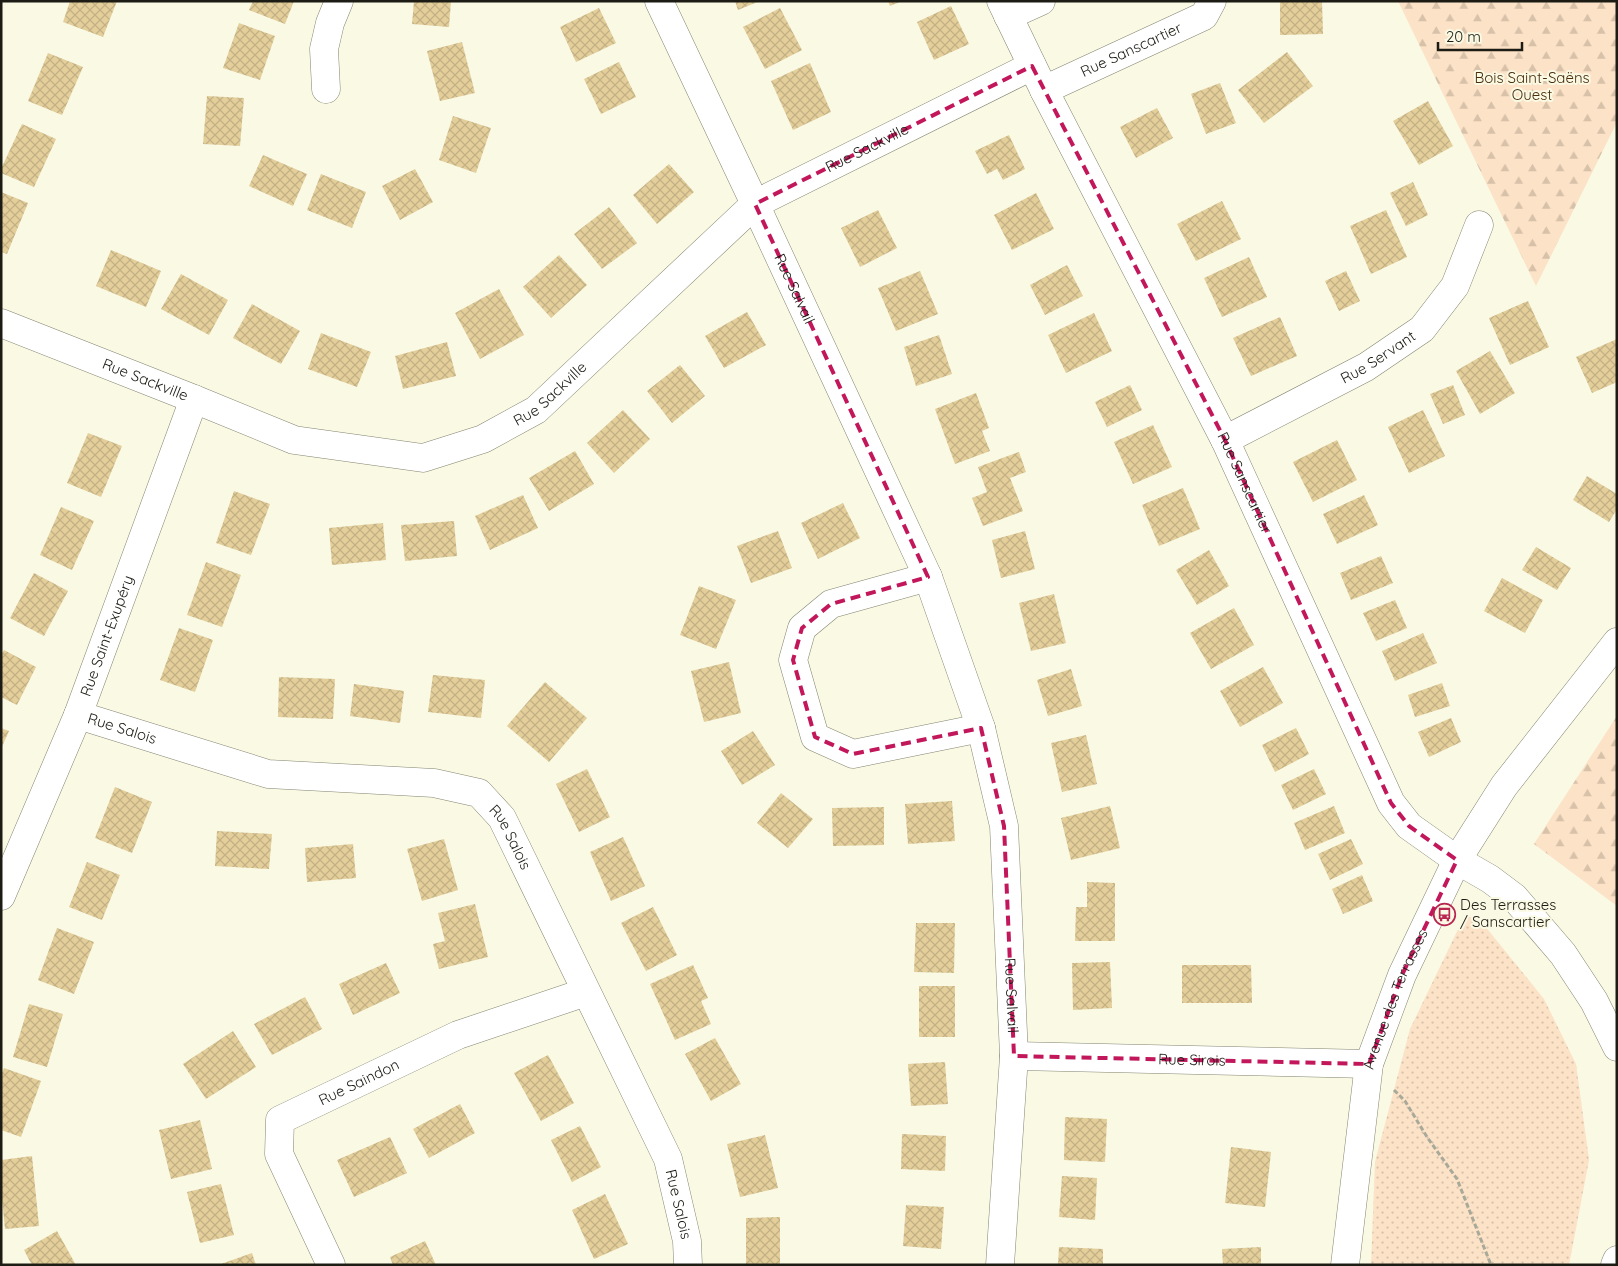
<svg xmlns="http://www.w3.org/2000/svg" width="1618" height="1266" font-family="Quicksand,sans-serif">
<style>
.grass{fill:url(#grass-dots)}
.forest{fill:url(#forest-firs)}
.building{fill:url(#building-cross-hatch)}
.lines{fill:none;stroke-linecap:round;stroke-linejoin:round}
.minor-casing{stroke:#848471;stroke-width:29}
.tertiary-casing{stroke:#848471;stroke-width:29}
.path{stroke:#a9a99a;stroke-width:3;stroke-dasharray:5 2.5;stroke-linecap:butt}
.minor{stroke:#fff;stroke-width:28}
.tertiary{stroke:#fff;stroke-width:28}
.marked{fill:none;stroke:#c2185b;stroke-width:4;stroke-dasharray:10 6;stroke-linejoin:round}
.labels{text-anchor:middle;stroke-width:4;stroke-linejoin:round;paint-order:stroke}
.street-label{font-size:15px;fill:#1c1c15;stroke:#f9f9e4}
.park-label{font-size:15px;fill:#492e0c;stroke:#f9f9e4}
.poi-label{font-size:15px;fill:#1c1c15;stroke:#f9f9e4;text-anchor:start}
</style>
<defs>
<pattern id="grass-dots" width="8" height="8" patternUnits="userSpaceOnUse" patternTransform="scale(1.25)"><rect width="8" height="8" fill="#fce2c6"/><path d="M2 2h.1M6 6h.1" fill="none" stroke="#d7c1a9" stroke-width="1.8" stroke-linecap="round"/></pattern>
<pattern id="forest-firs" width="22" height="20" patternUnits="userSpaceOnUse" patternTransform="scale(1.25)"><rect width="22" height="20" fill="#fce2c6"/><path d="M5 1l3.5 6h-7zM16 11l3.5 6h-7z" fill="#d7c1a9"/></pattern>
<pattern id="building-cross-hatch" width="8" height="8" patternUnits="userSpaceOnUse" patternTransform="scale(1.25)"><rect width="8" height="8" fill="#e4cf9b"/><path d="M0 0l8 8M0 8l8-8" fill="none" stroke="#c3b185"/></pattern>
</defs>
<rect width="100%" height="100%" fill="#f9f9e4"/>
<path class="grass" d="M1465,915l15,5 64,79 32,65 13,96 -20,105h-198l4,-103 35,-133z"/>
<path class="forest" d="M1398,1h219v121l-81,164z
M1617,716v190l-83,-62z"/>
<path class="building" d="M70,1h47l-14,36 -40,-15z
M253,1h41l-9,23 -36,-14z
M414,1h37l-2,26 -37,-3z
M735,1h25l-22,9z
M888,1h14l-12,5z
M1280,1h42l1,33 -43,1z
M951,6l18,38 -35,16 -17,-38z
M599,8l17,35 -40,19 -16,-35z
M780,8l22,42 -37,19 -22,-42z
M239,23l36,13 -15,44 -37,-12z
M462,42l13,51 -35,8 -13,-50z
M1287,52l26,34 -49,37 -26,-33z
M48,53l35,14 -21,48 -34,-14z
M619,62l17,35 -35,17 -17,-35z
M810,63l21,49 -38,18 -22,-49z
M1220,83l16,40 -30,11 -15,-40z
M207,96l37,2 -4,48 -37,-2z
M1428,101l25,45 -34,19 -26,-44z
M1157,108l16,30 -37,20 -16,-31z
M453,116l38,12 -15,45 -37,-13z
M22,124l34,15 -22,48 -33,-14v-4z
M1009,135l16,34 -22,11 -6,-11 -10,5 -12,-23z
M263,155l44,19 -14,32 -44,-20z
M669,164l25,28 -37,32 -24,-29z
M415,169l18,33 -33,18 -18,-34z
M321,174l45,18 -14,36 -45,-18z
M1413,182l15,33 -22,11 -16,-33z
M1,192l27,11 -21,51 -6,-2z
M1036,193l18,36 -42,21 -18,-35z
M1222,201l19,38 -45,22 -19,-37z
M609,207l28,36 -35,26 -28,-35z
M878,210l19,38 -37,19 -19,-39z
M1386,210l21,47 -36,17 -21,-48z
M111,250l50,21 -15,36 -50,-21z
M559,255l28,30 -36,33 -28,-31z
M1249,257l18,40 -45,20 -18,-39z
M1067,265l16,31 -38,19 -15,-30z
M920,271l18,43 -42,17 -18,-43z
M1346,271l14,30 -21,10 -14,-30z
M181,274l47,26 -19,35 -48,-26z
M499,289l25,46 -44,24 -25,-46z
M1528,301l21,46 -39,18 -21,-47z
M252,304l48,27 -19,33 -48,-26z
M747,312l19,33 -42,23 -19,-32z
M1094,313l18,38 -46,22 -18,-38z
M1280,317l17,39 -46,20 -18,-38z
M321,333l50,19 -14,35 -49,-18z
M939,335l13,39 -36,12 -12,-39z
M1617,339v43l-25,11 -16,-36z
M447,342l9,34 -53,13 -8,-33z
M1490,351l25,42 -35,21 -24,-43z
M680,365l25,31 -33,27 -25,-32z
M1130,385l12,25 -35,17 -12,-25z
M1453,385l12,30 -22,9 -13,-30z
M976,393l13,35 -7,3 8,20 -35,13 -20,-55z
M623,410l27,29 -36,34 -27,-30z
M1423,410l22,46 -36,17 -21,-46z
M1153,425l19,42 -39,17 -19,-42z
M88,433l34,13 -21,51 -34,-14z
M1337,440l20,40 -44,22 -20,-40z
M575,451l19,33 -45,27 -20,-33z
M1019,452l7,20 -16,6 13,33 -40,15 -11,-28 15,-6 -9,-25z
M1587,476l30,18v15l-8,13 -36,-22z
M1183,488l17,41 -41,17 -17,-41z
M234,491l36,13 -19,51 -35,-12z
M523,495l15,33 -48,22 -15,-34z
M1364,495l14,30 -41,19 -14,-30z
M843,503l17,35 -42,21 -17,-36z
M61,507l33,14 -22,49 -32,-15z
M454,521l3,35 -52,5 -4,-36z
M383,523l3,37 -54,5 -3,-37z
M778,531l14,37 -41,15 -14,-37z
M1025,531l10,38 -34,9 -9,-38z
M1536,547l35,21 -14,22 -35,-20z
M1209,550l20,36 -32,19 -21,-35z
M1381,556l12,27 -42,17 -11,-27z
M206,562l35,13 -19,52 -35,-12z
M34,573l34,18 -24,45 -34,-18z
M1502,578l41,22 -18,33 -41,-22z
M699,586l37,14 -20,49 -36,-14z
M1054,594l12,49 -35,8 -12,-48z
M1395,600l12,28 -31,13 -13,-28z
M1234,608l20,37 -43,24 -21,-36z
M179,628l34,12 -18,52 -35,-12z
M1423,633l14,30 -42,18 -13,-30z
M4,650l32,17 -19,38 -16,-8v-42z
M729,662l12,51 -37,9 -13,-51z
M1263,667l20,36 -43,24 -20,-36z
M1071,669l11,37 -34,10 -11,-36z
M433,675l52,5 -4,38 -53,-6z
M279,677l56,2 -2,40 -55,-2z
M545,682l42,36 -38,44 -42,-36z
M1442,683l8,23 -35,11 -7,-22z
M354,684l50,7 -4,32 -50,-7z
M1451,718l10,24 -32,15 -11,-25z
M1,728l8,3 -8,18z
M1296,728l13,26 -34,18 -13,-27z
M753,731l22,34 -33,20 -21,-34z
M1086,735l11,49 -35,8 -11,-49z
M587,769l23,48 -31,15 -23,-48z
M1314,769l12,25 -33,16 -12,-25z
M115,787l37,15 -20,51 -37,-15z
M781,793l32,26 -25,29 -31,-25z
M952,801l3,40 -47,3 -3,-40z
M1110,806l10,42 -49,12 -10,-42z
M1334,806l11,27 -40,17 -11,-27z
M884,807v38l-51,1 -1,-38z
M217,831l55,3 -3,35 -54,-3z
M623,837l22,49 -34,15 -21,-49z
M444,839l14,51 -36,11 -15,-52z
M1351,839l12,25 -33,16 -12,-26z
M353,844l3,34 -49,4 -2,-34z
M87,862l33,13 -18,45 -33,-13z
M1362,875l11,26 -30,13 -11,-25z
M1087,882l28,1v58h-40l1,-34h11z
M475,904l13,53 -49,12 -6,-25 12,-3 -7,-28z
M653,907l24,48 -31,16 -25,-48z
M916,923h39l-1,50 -40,-1z
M57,928l37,14 -20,52 -36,-14z
M1110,962l2,46 -39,2 -1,-47z
M386,963l14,30 -47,22 -14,-31z
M693,965l15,33 -7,3 10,23 -36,16 -25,-56z
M1182,965h69l1,38h-70z
M919,986h36v51h-36z
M305,997l17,32 -50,26 -18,-31z
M29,1004l34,10 -16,53 -34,-10z
M233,1031l23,36 -50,32 -23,-35z
M715,1038l26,46 -30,17 -26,-47z
M548,1055l26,48 -33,18 -27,-48z
M945,1062l3,42 -37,2 -3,-42z
M4,1068l37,13 -20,56 -20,-7v-55z
M460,1104l15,29 -46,25 -16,-29z
M1065,1117l42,2 -2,43 -41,-2z
M200,1120l12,49 -41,10 -12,-49z
M580,1126l21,41 -29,15 -21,-42z
M902,1134l44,2 -1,35 -44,-2z
M765,1135l13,53 -38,9 -13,-53z
M390,1137l17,36 -53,24 -17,-37z
M1231,1147l40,5 -6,55 -40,-4z
M32,1156l7,70 -34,3 -4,-41v-28z
M1062,1176l35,2 -2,42 -36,-3z
M221,1184l13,51 -34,8 -13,-51z
M605,1194l23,50 -34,15 -22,-49z
M906,1205l38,2 -3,42 -38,-3z
M780,1217v48h-34v-47z
M57,1231l19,34h-44l-8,-15z
M425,1241l11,24h-43l-3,-8z
M1059,1247l44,2v16h-45z
M1261,1247v18h-38l-1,-16z
M252,1253l4,12h-35v-1z"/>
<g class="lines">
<defs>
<g id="minor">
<path id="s1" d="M659,1l96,203 173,373 53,151 23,98 10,230 -14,209"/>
<path id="s2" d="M1001,1l43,89 181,350 166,363 18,23 48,34 33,19 24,18 49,57 31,47 23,46"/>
<path d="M1008,16l33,-15"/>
<path d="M326,89l-2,-40 6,-26 9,-22"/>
<path id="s3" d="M1044,90l160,-74 8,-15"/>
<path id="s4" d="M1,323l193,76 100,41 129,18 60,-19 53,-29 219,-206 277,-138"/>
<path id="s5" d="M1225,440l141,-73 56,-38 33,-43 24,-61"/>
<path d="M928,577l-97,27 -29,24 -9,32 22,77 38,17 128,-26"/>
<path id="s6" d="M78,715l190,59 166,9 45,10 23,25 166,341 19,82 1,24"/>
<path id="s7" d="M1,896l77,-181 116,-316"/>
<path id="s8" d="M1014,1056l355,8"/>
<path id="s9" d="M331,1265l-52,-111 1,-34 178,-85 128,-43"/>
<path d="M1615,1265l2,-5"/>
</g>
<g id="tertiary">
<path id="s10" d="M1345,1265l24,-201 33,-89 55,-115 47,-74 113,-144"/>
</g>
</defs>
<use href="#minor" class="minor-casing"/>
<use href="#tertiary" class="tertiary-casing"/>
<path class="path" d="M1394,1090l11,11 22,36 30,42 34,86"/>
<use href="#minor" class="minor"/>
<use href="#tertiary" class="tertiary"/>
</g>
<path class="marked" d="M1032,66l193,374 166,363 18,23 48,34 -55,115 -33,89 -355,-8 -10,-230 -23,-98 -128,26 -38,-17 -22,-77 9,-32 29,-24 97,-27 -173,-373z"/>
<defs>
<symbol id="bus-ring" viewBox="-11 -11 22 22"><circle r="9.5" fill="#f9f9e4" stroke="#b72752" stroke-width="1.5"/><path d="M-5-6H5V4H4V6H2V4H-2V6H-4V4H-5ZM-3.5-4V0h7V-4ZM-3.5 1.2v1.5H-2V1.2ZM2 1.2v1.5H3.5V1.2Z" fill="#b72752"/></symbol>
</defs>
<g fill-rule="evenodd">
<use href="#bus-ring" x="1432" y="902" width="25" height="25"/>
</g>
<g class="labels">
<g class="street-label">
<text dy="5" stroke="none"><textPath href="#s3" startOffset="96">Rue Sanscartier</textPath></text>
<text dy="5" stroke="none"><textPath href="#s4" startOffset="995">Rue Sackville</textPath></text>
<text dy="5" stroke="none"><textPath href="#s1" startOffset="318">Rue Salvail</textPath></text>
<text dy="5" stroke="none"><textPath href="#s5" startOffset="174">Rue Servant</textPath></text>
<text dy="5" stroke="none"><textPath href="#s4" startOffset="155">Rue Sackville</textPath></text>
<text dy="5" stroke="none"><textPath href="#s4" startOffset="590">Rue Sackville</textPath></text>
<text dy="5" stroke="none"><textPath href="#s2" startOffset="540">Rue Sanscartier</textPath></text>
<text dy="5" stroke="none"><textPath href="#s7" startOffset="281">Rue Saint-Exupéry</textPath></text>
<text dy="5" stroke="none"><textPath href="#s6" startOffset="46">Rue Salois</textPath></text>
<text dy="5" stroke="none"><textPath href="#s6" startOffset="466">Rue Salois</textPath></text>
<text dy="5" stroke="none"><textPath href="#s1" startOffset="1066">Rue Salvail</textPath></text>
<text dy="5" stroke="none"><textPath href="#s10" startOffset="272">Avenue des Terrasses</textPath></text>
<text dy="5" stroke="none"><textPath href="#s8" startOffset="178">Rue Sirois</textPath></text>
<text dy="5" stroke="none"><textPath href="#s9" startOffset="244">Rue Saindon</textPath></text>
<text dy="5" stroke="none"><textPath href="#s6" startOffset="871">Rue Salois</textPath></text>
</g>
<g class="park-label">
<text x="1532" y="83">Bois Saint-Saëns<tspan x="1532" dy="17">Ouest</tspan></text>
</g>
<g class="poi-label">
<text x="1460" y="910">Des Terrasses<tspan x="1460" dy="17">/ Sanscartier</tspan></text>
</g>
</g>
<rect width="1618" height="1266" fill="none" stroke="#1c1c15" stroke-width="5"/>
<path d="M1438 42v8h84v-8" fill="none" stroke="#1c1c15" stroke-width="2.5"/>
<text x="1446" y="42" font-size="15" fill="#1c1c15" stroke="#f9f9e4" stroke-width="4" paint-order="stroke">20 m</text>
</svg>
